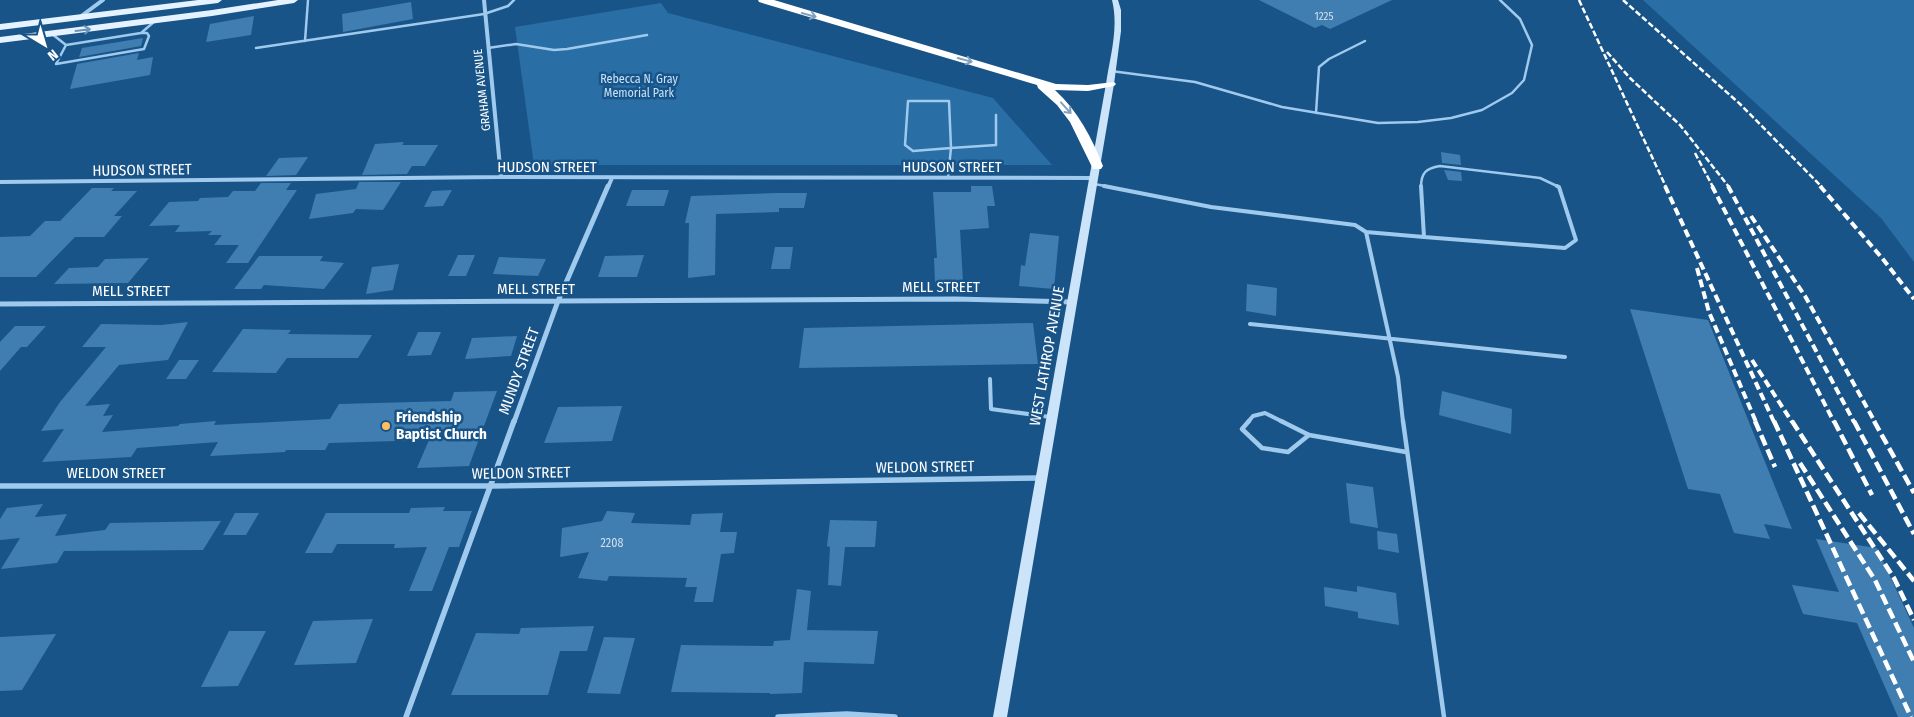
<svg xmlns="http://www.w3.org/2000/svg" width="1914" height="717" font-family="'Fira Sans Condensed',sans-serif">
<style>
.green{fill:#2a6ea6}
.building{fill:#407eb1}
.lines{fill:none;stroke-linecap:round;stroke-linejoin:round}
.lane-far2{stroke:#9fcaed;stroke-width:2.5}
.lane-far1{stroke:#9fcaed;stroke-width:4}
.lane{stroke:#9fcaed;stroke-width:4.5}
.street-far2{stroke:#9fcaed;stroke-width:4}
.street-far1{stroke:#9fcaed;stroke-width:5}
.street{stroke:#9fcaed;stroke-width:5.5}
.secondary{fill:#cce4fa;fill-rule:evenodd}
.primary{fill:#e5f2ff;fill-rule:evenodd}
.highway{fill:#fff;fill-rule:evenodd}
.rail-far2{stroke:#fff;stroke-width:2.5;stroke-dasharray:6 2.5;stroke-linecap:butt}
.rail-far1{stroke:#fff;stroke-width:4;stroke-dasharray:8 4;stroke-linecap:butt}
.rail{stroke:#fff;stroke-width:4.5;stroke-dasharray:11 4.5;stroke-linecap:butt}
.oneway{stroke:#80a1be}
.oneway2{stroke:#6a93b8}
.poi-dot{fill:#ffbf5b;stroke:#185488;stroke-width:2}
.labels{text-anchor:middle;stroke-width:5;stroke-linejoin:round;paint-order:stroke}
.far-number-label{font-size:11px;fill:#cfdfec}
.far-park-label{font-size:12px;fill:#c5e2fa;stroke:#185488}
.far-street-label{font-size:12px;fill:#fff;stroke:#185488}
.number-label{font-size:12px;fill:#cfdfec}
.street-label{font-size:15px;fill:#fff;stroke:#185488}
.poi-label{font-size:15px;font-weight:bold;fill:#fff;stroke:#185488;text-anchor:start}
</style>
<rect width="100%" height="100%" fill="#185488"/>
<path class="green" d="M1643,0h271v262l-33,-44z
M661,3l7,10 325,85 59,67h-518l-19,-138z"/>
<path class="building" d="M1259,0h133l-62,29 -8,-4 -7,3z
M411,2l2,17 -70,13 -1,-18z
M254,16l-3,19 -45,7 4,-18z
M143,38l-2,8 -62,11 3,-9z
M139,53l-2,7 16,-3 -3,18 -80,14 7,-25z
M404,142l-2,3h36l-13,21h-13l-5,8 -45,1 13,-31z
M1441,152l19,3 1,10 -19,-2z
M308,157l-12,18 -30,1 13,-18z
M1444,170l17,2 1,9 -14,-1z
M359,182h42l-18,28 -27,-1 -3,4 -44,6 7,-25 40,-5z
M261,183h30l-5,7h11l-49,73h-22l13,-18h-25l8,-10h-14l4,-4 -37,1 5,-7 -31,1 20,-24 29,-1 2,-3 28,-1 5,-6h22z
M971,186h21l3,20h-8l2,22 -29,2 3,52h-28l-1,-24h3l-4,-66h38z
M92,188h22l-3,3h26l-23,25h8l-18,21h-29l-39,40h-36v-40l30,-1 15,-15h15z
M452,190l-9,16 -19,1 8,-16z
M632,190h37l-5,16h-38z
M777,193h30l-3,15h-25v4l-63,2 -1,61 -27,3 1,-55h-4l6,-27z
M1030,233l29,3 -5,53 -35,-3 2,-21 4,1z
M775,247h18l-3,22h-19z
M458,255h17l-9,21h-18z
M644,255l-7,22h-39l7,-21z
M259,256h64l-3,5 24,2 -20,26 -60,-4 -3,4h-27z
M499,257l47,2 -8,17 -45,-2z
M149,258l-21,25 -74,1 15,-16 29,-1 7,-8z
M399,264l-6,26 -27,4 6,-27z
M1247,284l30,4 -1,28 -30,-5z
M1630,309l78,11 84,209 -28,-5 6,15 -36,-6 -14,-39 -32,-5z
M188,322l-20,38 -49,5 -34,41 25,-2 -7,12 10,-1 -11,17 76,-6 2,-2 36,-3 -2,4 116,-6 9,-15 112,-3 3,-9 43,-1 -28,75 -52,2 12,-28 -100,3 -4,7h-39l-1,2 -75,4 8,-14 -81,6 -6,9 -89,5 22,-33 -23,2 19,-29 46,-55h-24l19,-23 60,1z
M1033,323l5,41 -239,4 5,-40z
M15,326h31l-19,21h-6l-21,24v-29z
M243,329l48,1 -3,4 84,1 -14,23h-71l-11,15 -64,-1z
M418,332h23l-10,23 -24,1z
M517,336l-6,20 -46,3 7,-21z
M179,360h20l-13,19h-20z
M1442,391l70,18 -1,25 -72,-19z
M622,406l-10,35 -68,2 14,-36z
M1346,483l27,4 5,41 -28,-5z
M43,504l-8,13 32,-3 -12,22 50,-6 5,-7 111,-2 -18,29 -139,1 -7,12 -56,6 19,-31 -20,2v-21l7,-11z
M445,507l-2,4h29l-13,36h-10l-17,44h-23l18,-44 -33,1 1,-4h-58l-5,9h-27l21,-40h83l2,-5z
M607,511l28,2 -4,10 59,2 2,-11 31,-1 -3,19h17l-3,21 -13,1 -8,48h-19l3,-15h-12l2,-9 -78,-2 -2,5 -29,-3 11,-26 -29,5 2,-29 40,-7z
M235,513h24l-13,22h-23z
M830,520l47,1 -2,26h-30l-4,39 -13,-1 2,-38 -3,-1z
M1377,531l20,3 2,19 -21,-4z
M1816,539l61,9 37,80v89h-16l-41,-94 -54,-9 -11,-29 47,7z
M1357,586l39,7 3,32 -41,-7v-6l-33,-6 -1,-19 33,5z
M797,589l14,2 -4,39 71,1 -4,33 -70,-2 -2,31 -32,1v-1l-99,-1 10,-47 92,1 1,-5 16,-1z
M373,619l-17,44 -62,2 19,-44z
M594,626l-7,25h-27l-12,44h-97l25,-62 43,1 2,-6z
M229,631h37l-28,55 -37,1z
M56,634l-34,56 -22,1v-54z
M604,637l31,1 -15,56 -33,-1z"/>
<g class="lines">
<path class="lane-far2" d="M141,33h6l2,3 -5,13 -88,15 10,-19z
M141,33l14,-12
M52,34l14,11
M305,41l3,-41
M256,48l228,-34 24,-8 6,-6
M488,48l28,-4 38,6 13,-1 80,-14
M1111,71l84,11 87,25 96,16 40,-1 33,-4 31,-8 30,-17 12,-13 8,-35 -12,-26 -20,-19
M908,101h41l2,47 -38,3 -8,-6z
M1316,113l3,-46 10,-8 36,-18
M951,148l45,-3v-30
M948,178l3,-30
M1094,184l17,3
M1421,187c0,-14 5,-19 19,-21l100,12 19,9"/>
<path class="lane-far1" d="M1104,186l107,21 144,18 11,7 32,145 5,45
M1421,186l3,51
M1366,232l58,5
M1424,237l141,11 11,-8 -17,-53 -2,-1
M1250,324l315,33
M990,379l1,30 59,8
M1248,422l5,-6 12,-3 18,9"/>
<path class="lane" d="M1249,421l-7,8 20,19 26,4 21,-17
M1281,421l28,14
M1403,421l41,296
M1309,435l97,17"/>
<path class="street-far2" d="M484,0l17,177
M80,17l23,-17
M0,182l501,-5 593,1
M608,187l4,-9"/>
<path class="street-far1" d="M0,304l955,-5 117,3
M514,422l44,-121 50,-115"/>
<path class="street" d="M0,486h492l549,-8
M406,717l108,-296
M778,717l69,-3 48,3"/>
<path class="secondary" d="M1112,0h6l3,10v21l-7,53 -107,633h-14l113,-633c4,-28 13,-56 6,-84z"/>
<path class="primary" d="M198,0h24l-4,3 -218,27v-6z
M278,0h20l-4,3 -82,13 -212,27v-6l212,-27z"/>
<path class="highway" d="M758,0h16l282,84 32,1 26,-3 2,2 -2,2 -26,5 -33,-1c23,21 37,48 48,76l-2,3h-8l-23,-47 -13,-17 -19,-17 -1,-3 -278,-83z"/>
<path class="rail-far2" d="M1579,0l87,187
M1623,0l117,104 82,83
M1607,52l23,26 50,47 49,62
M1695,153l18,34"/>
<path class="rail-far1" d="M1665,186l109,236
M1712,186l122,236
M1728,186l126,236
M1820,186l62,72 32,41
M1751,216l54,80 70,126
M1697,268l12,44 47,110
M1752,360l40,62"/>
<path class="rail" d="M1755,421l20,46
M1774,421l137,296
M1792,421l102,157 20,42
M1834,421l38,74
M1854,421l60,113
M1874,421l40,72
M1800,463l75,117 39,82
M1859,513l55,68"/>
</g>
<defs><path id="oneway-shaft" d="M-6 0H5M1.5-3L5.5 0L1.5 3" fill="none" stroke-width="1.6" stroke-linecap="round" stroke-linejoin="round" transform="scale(1.25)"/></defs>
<g class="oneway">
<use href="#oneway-shaft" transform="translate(809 15) rotate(16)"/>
<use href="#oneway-shaft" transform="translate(965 60) rotate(15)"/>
<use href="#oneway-shaft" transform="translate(1066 108) rotate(48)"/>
</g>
<use class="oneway2" href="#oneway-shaft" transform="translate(83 30) rotate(-7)"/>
<circle class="poi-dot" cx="386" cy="426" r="5"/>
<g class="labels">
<g class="far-number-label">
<text x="1324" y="20">1225</text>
</g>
<g class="far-park-label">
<text x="639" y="83">Rebecca N. Gray<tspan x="639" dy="14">Memorial Park</tspan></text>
</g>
<g class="far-street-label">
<text transform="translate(482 90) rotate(-96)" y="4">GRAHAM AVENUE</text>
</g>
<g class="number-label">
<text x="612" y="547">2208</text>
</g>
<g class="street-label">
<text x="547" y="172">HUDSON STREET</text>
<text x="952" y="172">HUDSON STREET</text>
<text transform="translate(142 170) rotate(-1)" y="5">HUDSON STREET</text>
<text x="941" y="292">MELL STREET</text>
<text x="536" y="294">MELL STREET</text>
<text x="131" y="296">MELL STREET</text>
<text transform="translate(1047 356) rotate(-80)" y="5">WEST LATHROP AVENUE</text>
<text transform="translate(519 371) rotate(-70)" y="5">MUNDY STREET</text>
<text transform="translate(925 467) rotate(-1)" y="5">WELDON STREET</text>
<text x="116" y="478">WELDON STREET</text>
<text transform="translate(521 473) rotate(-1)" y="5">WELDON STREET</text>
</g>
<g class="poi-label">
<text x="396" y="422">Friendship<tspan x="396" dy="17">Baptist Church</tspan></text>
</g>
</g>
<g transform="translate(45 45) rotate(142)" stroke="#185488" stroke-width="4" paint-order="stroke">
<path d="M0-4L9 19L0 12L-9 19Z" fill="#ffffff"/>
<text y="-8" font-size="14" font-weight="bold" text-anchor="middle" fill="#ffffff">N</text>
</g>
</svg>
